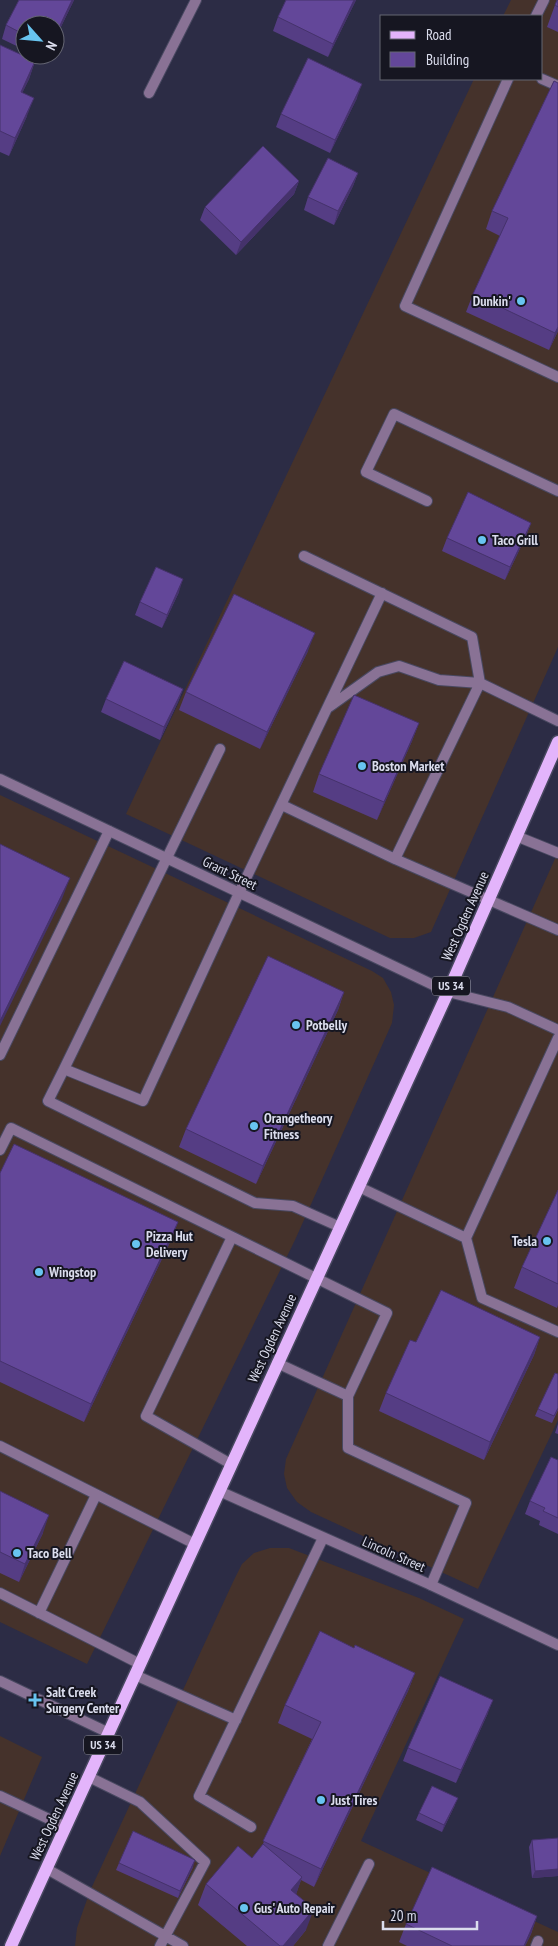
<svg xmlns="http://www.w3.org/2000/svg" width="558" height="1946" font-family="'PT Sans Narrow',sans-serif">
<style>
.commercial{fill:#45322b}
.lines{fill:none;stroke-linecap:round;stroke-linejoin:round}
.service-casing{stroke:#484860;stroke-width:12}
.minor-casing{stroke:#484860;stroke-width:12}
.primary-casing{stroke:#484860;stroke-width:15}
.service{stroke:#897295;stroke-width:10}
.minor{stroke:#897295;stroke-width:10}
.primary{stroke:#e3b4fb;stroke-width:12}
.wall{fill:#553d84}
.shaded-wall{fill:#45326b}
.building{fill:#634799;stroke:#45326b}
.poi-dot{fill:#68c4f0;stroke:#161621;stroke-width:2}
.labels{text-anchor:middle;stroke-width:4;stroke-linejoin:round;paint-order:stroke}
.shield{fill:#161621;stroke:#a0a1b0;stroke-width:1}
.shield-label{font-size:12px;font-weight:bold;fill:#dbdded}
.poi-label{font-size:14px;font-weight:bold;fill:#dbdded;stroke:#161621;text-anchor:start}
.street-label{font-size:14px;fill:#dbdded;stroke:#161621}
</style>
<rect width="100%" height="100%" fill="#2c2c45"/>
<path class="commercial" d="M511,0h47v647l-127,285 -17,6h-24l-264,-124 348,-735h68v-63h-39z
M0,795l372,176 11,7 8,14 3,13 -2,18 -97,217 -208,424 -87,-42z
M558,852v568l-80,169 -167,-77 -14,-10 -10,-14 -3,-14 2,-15z
M270,1548h19l130,50 45,21 -103,222 197,91v14h-483l2,-18 13,-37 143,-309 9,-18 12,-11z
M0,1736l42,21 -42,99z"/>
<g class="lines">
<defs>
<path id="service" d="M536,16l8,-16
M508,79l-103,227 153,71
M542,79l16,7
M427,501l-61,-29 28,-58 164,77
M304,556l168,81 8,46 78,38
M329,707l49,-35 21,-6 40,14 41,3 -85,176
M220,749l-156,320 79,32 96,-208 143,-300
M282,805l113,54 163,71
M516,836l42,17
M448,992l60,15 50,23
M558,1038l-92,200 16,60 76,34
M0,1055l109,-224
M64,1069l-16,32 207,102 38,3 47,21
M0,1150l11,-22 376,185 -39,83
M359,1187l107,51
M277,1363l71,33v52l118,55 -35,82
M0,1446l195,98
M231,1464l-85,-48 86,-179
M0,1593l140,71
M39,1613l57,-118
M135,1675l101,45
M0,1681l109,52
M89,1777l51,25 65,60 -45,84
M0,1796l66,31
M251,1827l-52,-31 124,-258
M47,1869l136,77
M328,1946l41,-82
M536,1946l2,-5"/>
<path id="minor" d="M149,93l47,-93
M0,779l448,213
M219,1491l212,94 127,60"/>
<path id="primary" d="M11,1946l437,-954 110,-250"/>
</defs>
<use href="#service" class="service-casing"/>
<use href="#minor" class="minor-casing"/>
<use href="#primary" class="primary-casing"/>
<use href="#service" class="service"/>
<use href="#minor" class="minor"/>
<use href="#primary" class="primary"/>
</g>
<path class="wall" d="M19,0h55l-19,39v-14h-30v25l-23,-11 4,-14z
M286,0h70l-28,57 -55,-26 5,-14z
M558,0v32l-11,-5 8,-22z
M0,45l35,16 -6,18 -7,14 5,23 -18,40 -9,-4z
M35,55h12l-2,5z
M554,81l4,250 -9,19 -83,-38 7,-18 27,-58 -14,-7 6,-18z
M357,98l-27,55 -54,-26 5,-13z
M358,173l-5,13 -19,39 -30,-15 4,-13z
M299,181l-5,13 -58,61 -36,-35 5,-13z
M531,523l-5,13 -21,44 -63,-29 5,-13z
M179,592l-17,36 -27,-13 5,-13z
M308,651l-48,98 -81,-39 7,-18z
M183,689l-5,13 -18,38 -59,-28 5,-13z
M419,723l-7,18 -35,79 -64,-28 6,-18z
M344,992l-6,18 -82,174 -77,-37 7,-18z
M0,1173l178,49 -7,18 -87,182 -84,-40z
M558,1190v115l-1,3 -43,-20 8,-21z
M540,1337l-6,18 -50,105 -105,-49 7,-18 30,-51z
M538,1409l20,1 -6,13 -17,-7z
M558,1424v10l-3,-1z
M558,1460v74l-19,-9 1,-4 -15,-7 5,-13z
M0,1491l43,42 -24,49 -19,-9z
M354,1648l61,25 -7,18 -94,196 -13,-7 -5,14 10,36 -13,16h-46l-49,-41 8,-21 46,-26 10,-12 50,-107 -34,-16 7,-18z
M488,1713l-32,70 -53,-22 5,-13z
M455,1805l-13,27 -26,-12 3,-7z
M558,1838v38l-26,2 -3,-31 3,-7z
M119,1863l74,4 -15,31 -62,-28z
M537,1916l-6,18 -6,12h-118l-8,-4 7,-18z"/>
<path class="shaded-wall" d="M72,0h2l-19,39v-3z
M354,0h2l-28,57 5,-13z
M35,61l-6,18 -15,31 7,-18z
M362,84l-5,14 -27,55 5,-13z
M34,98l-7,18 -18,40 6,-18z
M358,173l-5,13 -19,39 4,-14z
M299,181l-5,13 -58,61 5,-13z
M558,327v4l-9,19 6,-17z
M531,523l-5,13 -21,44 5,-13z
M183,579l-4,13 -17,36 5,-13z
M315,633l-7,18 -48,98 7,-17z
M183,689l-5,13 -18,38 4,-13z
M419,723l-7,18 -35,79 7,-18z
M70,878l-8,21 -62,127v-5z
M344,992l-6,18 -82,174 7,-18z
M178,1222l-7,18 -87,182 7,-18z
M540,1337l-6,18 -50,105 6,-18z
M49,1515l-6,18 -24,49 6,-18z
M415,1673l-7,18 -94,196 7,-18z
M493,1700l-5,13 -32,70 5,-13z
M458,1798l-3,7 -13,27 2,-7z
M195,1860l-2,7 -15,31 2,-7z
M558,1869v7l-26,2 3,-7z
M302,1877l-7,21 -4,-8z
M314,1909l-8,21 -13,16h-10z
M537,1916l-6,18 -6,12h-1z"/>
<path class="building" d="M19,0h53l-17,36v-11h-30v10l-19,-10z
M286,0h68l-21,44 -55,-27z
M557,0h1v7l-3,-2z
M0,45l35,16 -14,31 13,6 -19,40 -15,-7z
M308,58l54,26 -27,56 -54,-26z
M554,81l4,2v244l-3,6 -82,-39 35,-76 -16,-7z
M263,146l36,35 -58,61 -36,-35z
M328,158l30,15 -20,38 -30,-14z
M468,492l63,31 -21,44 -63,-29z
M156,567l27,12 -16,36 -27,-13z
M234,594l81,39 -48,99 -81,-40z
M124,661l59,28 -19,38 -58,-28z
M354,695l65,28 -35,79 -65,-28z
M0,844l70,34 -70,143z
M268,956l76,36 -81,174 -77,-37z
M14,1144l164,78 -87,182 -91,-43v-188z
M558,1190v94l-36,-17z
M441,1290l99,47 -50,105 -104,-49 24,-53 6,2z
M555,1373l3,1v34l-4,8 -16,-7z
M551,1457l7,3v58l-15,-7 2,-3 -15,-7z
M0,1491l49,24 -24,49 -25,-12z
M320,1631l34,17 1,-3 60,28 -94,196 -58,-28 58,-119 -36,-17z
M440,1676l53,24 -32,70 -53,-22z
M432,1786l26,12 -14,27 -25,-12z
M133,1831l62,29 -15,31 -61,-28z
M558,1838v31l-23,2 -3,-31z
M263,1844l39,33 -11,13 23,19 -31,37h-3l-74,-62 32,-38 14,12z
M432,1867l105,49 -13,30h-72l-46,-22z"/>
<g class="poi-dot">
<circle cx="521" cy="301" r="5"/>
<circle cx="482" cy="540" r="5"/>
<circle cx="362" cy="766" r="5"/>
<circle cx="296" cy="1025" r="5"/>
<circle cx="254" cy="1126" r="5"/>
<circle cx="547" cy="1241" r="5"/>
<circle cx="136" cy="1244" r="5"/>
<circle cx="39" cy="1272" r="5"/>
<circle cx="17" cy="1553" r="5"/>
<path d="M32.5 1692.5h5v5h5v5h-5v5h-5v-5h-5v-5h5z"/>
<circle cx="321" cy="1800" r="5"/>
<circle cx="244" cy="1908" r="5"/>
</g>
<g class="labels">
<g class="shield">
<rect x="432" y="976.5" width="38" height="19" rx="4"/>
<rect x="84" y="1735.5" width="38" height="19" rx="4"/>
</g>
<g class="shield-label">
<text x="451" y="990">US 34</text>
<text x="103" y="1749">US 34</text>
</g>
<g class="poi-label">
<text x="511" y="306" text-anchor="end">Dunkin'</text>
<text x="492" y="545">Taco Grill</text>
<text x="372" y="771">Boston Market</text>
<text x="306" y="1030">Potbelly</text>
<text x="264" y="1123">Orangetheory<tspan x="264" dy="16">Fitness</tspan></text>
<text x="146" y="1241">Pizza Hut<tspan x="146" dy="16">Delivery</tspan></text>
<text x="537" y="1246" text-anchor="end">Tesla</text>
<text x="49" y="1277">Wingstop</text>
<text x="27" y="1558">Taco Bell</text>
<text x="46" y="1697">Salt Creek<tspan x="46" dy="16">Surgery Center</tspan></text>
<text x="331" y="1805">Just Tires</text>
<text x="254" y="1913">Gus' Auto Repair</text>
</g>
<g class="street-label">
<text transform="translate(230 873) rotate(26)" y="5">Grant Street</text>
<text transform="translate(465 916) rotate(-66)" y="5">West Ogden Avenue</text>
<text transform="translate(272 1338) rotate(-65)" y="5">West Ogden Avenue</text>
<text transform="translate(394 1554) rotate(24)" y="5">Lincoln Street</text>
<text transform="translate(54 1816) rotate(-65)" y="5">West Ogden Avenue</text>
</g>
</g>
<rect x="380" y="15" width="162" height="65" fill="#161621" stroke="#656673"/>
<rect x="390" y="31" width="25" height="8" fill="#e3b4fb" stroke="#656673"/>
<text x="426" y="40" font-size="15" fill="#dbdded">Road</text>
<rect x="390" y="52" width="25" height="15" fill="#634799" stroke="#656673"/>
<text x="426" y="65" font-size="15" fill="#dbdded">Building</text>
<g transform="translate(40 40) rotate(117)"><circle r="24" fill="#161621" stroke="#656673"/>
<path d="M0-4L9 19L0 12L-9 19Z" fill="#68c4f0"/>
<text y="-8" font-size="14" font-weight="bold" text-anchor="middle" fill="#dbdded">N</text>
</g>
<path d="M383 1921v8h94v-8" fill="none" stroke="#dbdded" stroke-width="2.5"/>
<text x="390" y="1921" font-size="15" fill="#dbdded" stroke="#161621" stroke-width="4" paint-order="stroke">20 m</text>
</svg>
